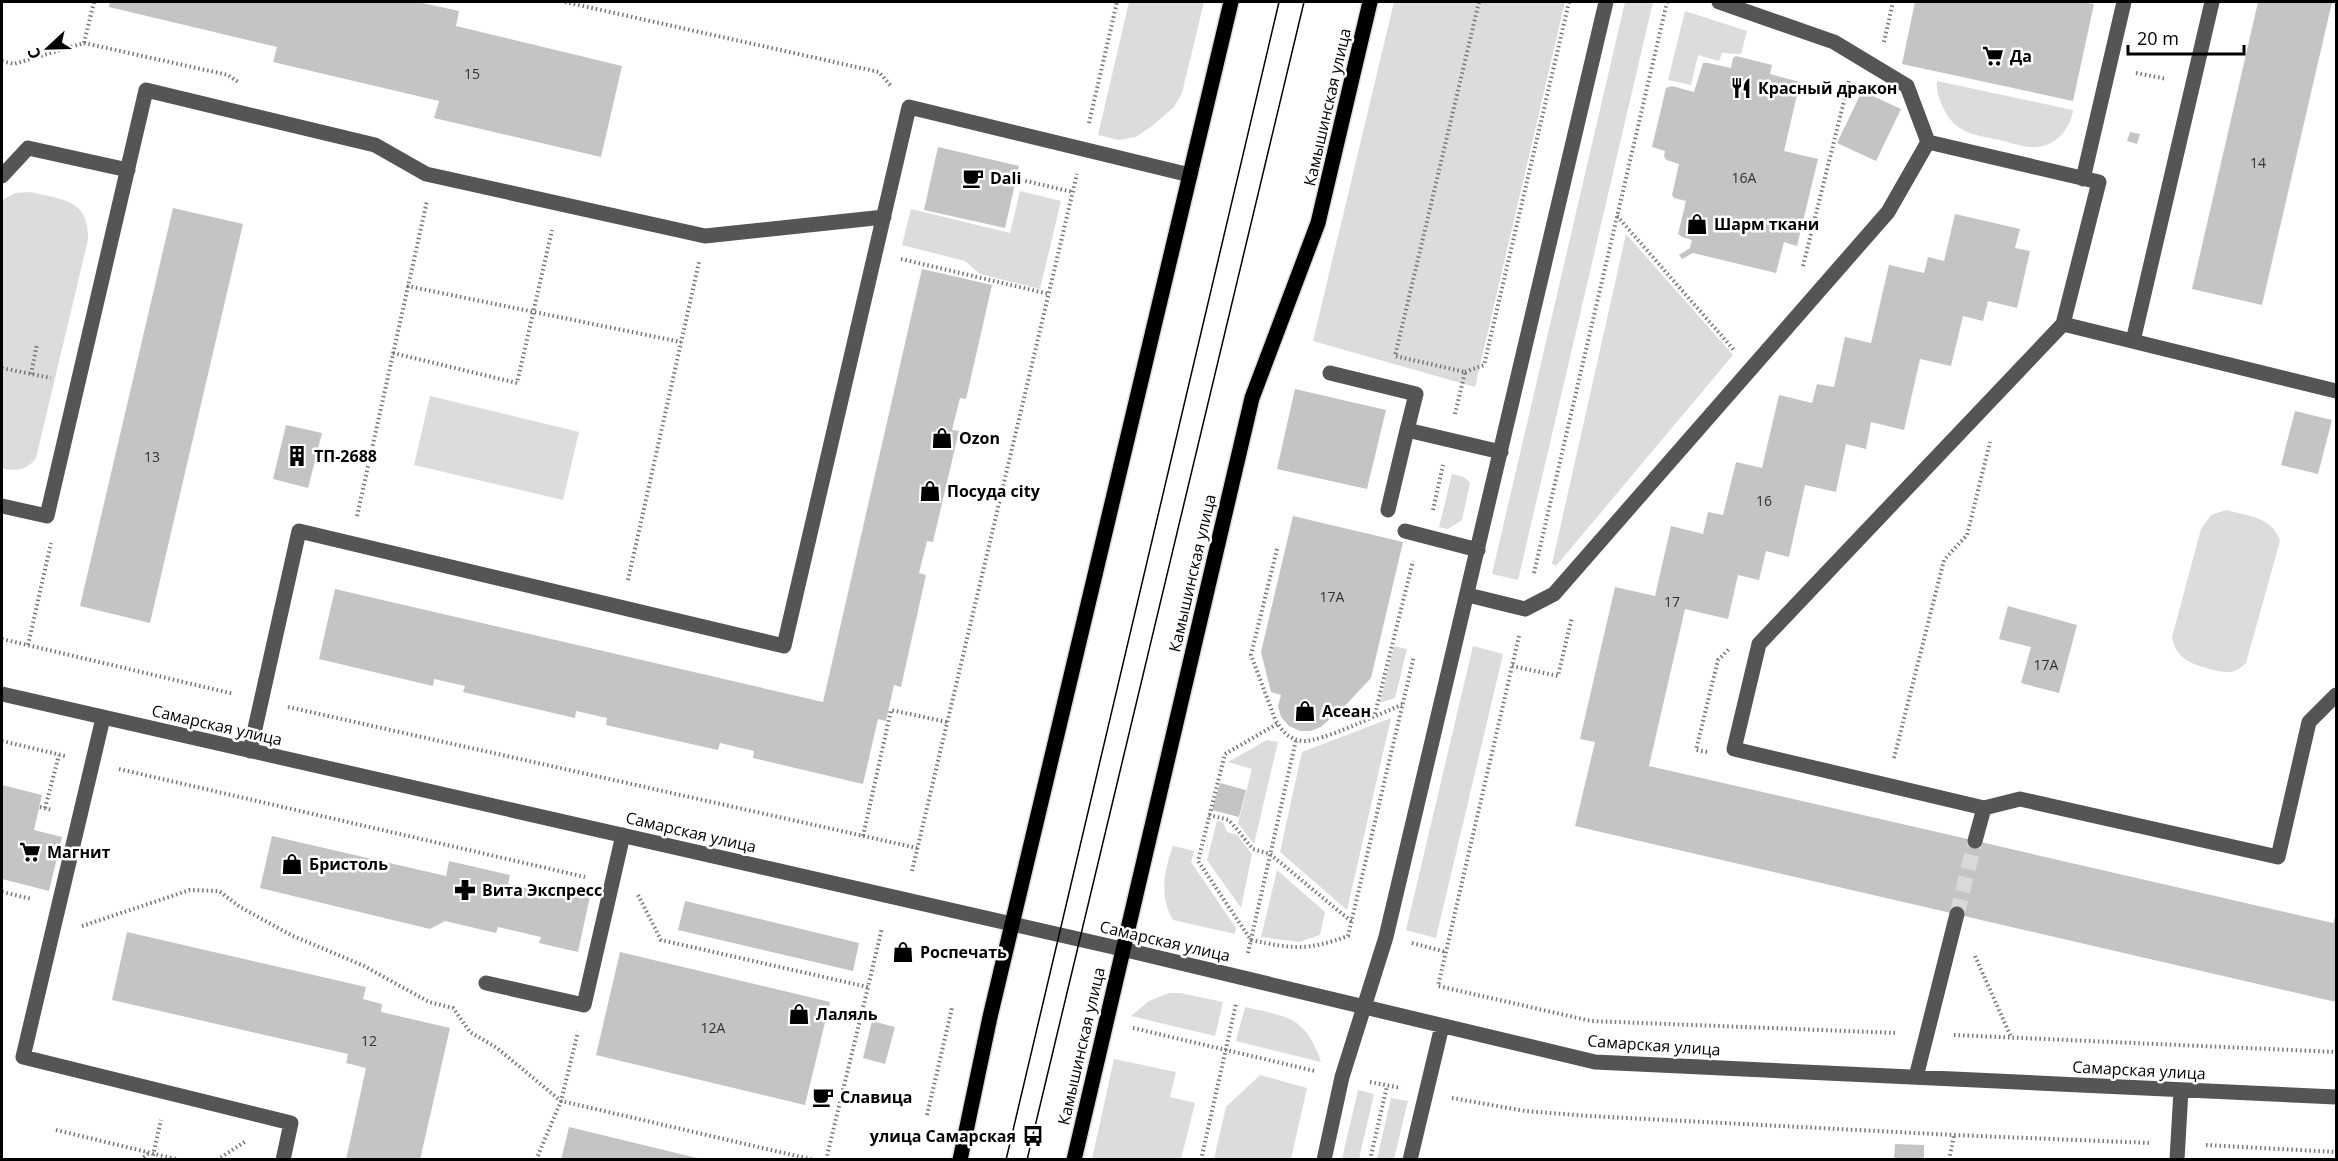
<svg xmlns="http://www.w3.org/2000/svg" width="2338" height="1161" font-family="'Open Sans',sans-serif">
<style>
.green{fill:#dcdcdc}
.building{fill:#c4c4c4}
.lines{fill:none;stroke-linecap:round;stroke-linejoin:round}
.minor-tunnel{stroke:#d9d9d9;stroke-width:15;stroke-dasharray:15 8;stroke-linecap:butt}
.major-casing{stroke:#dbdbdb;stroke-width:18}
.path{stroke:#777;stroke-width:4;stroke-dasharray:1.5 3;stroke-linecap:butt}
.minor{stroke:#555;stroke-width:15}
.major{stroke:#000;stroke-width:15}
.tram{stroke:#000;stroke-width:1.5}
.labels{text-anchor:middle;stroke-width:5;stroke-linejoin:round;paint-order:stroke}
.number-label{font-size:14px;fill:#313131}
.poi-label{font-size:16px;font-weight:bold;fill:#000;stroke:#fff;text-anchor:start}
.street-label{font-size:16px;fill:#000;stroke:#fff}
</style>
<rect width="100%" height="100%" fill="#fff"/>
<path class="green" d="M1129,2h75l-22,91 -8,14 -22,19 -16,11 -17,3 -21,-5z
M1394,2h171l-90,385 -162,-46z
M1625,2h28l-135,578 -26,-6z
M1685,11l62,20 -6,23 -19,-1 -3,8 -21,-6 -7,30 -23,-5z
M1937,81l136,29c-2,18 -17,36 -36,37 -12,1 -26,-4 -37,-7 -29,-6 -47,-7 -59,-37 -3,-8 -5,-14 -4,-22z
M1020,191l41,10 -21,88 -60,-15 -15,-13 -63,-16 9,-36 99,24z
M31,192c32,8 58,7 57,48l-52,218c-9,12 -20,14 -34,10v-268l13,-7z
M1626,234l107,121 -177,211 -4,-2z
M430,396l149,36 -16,68 -149,-35z
M1452,474l12,3 6,6 -8,37 -14,9 -9,-2z
M2226,510c21,6 47,7 54,31l-34,122c-12,12 -21,10 -36,6 -20,-5 -34,-11 -38,-32l29,-108 10,-14z
M1394,646l13,3 -12,49 -15,5z
M1473,646l30,8 -67,284 -30,-8z
M1391,718l-44,192 -67,-58 22,-100z
M1267,740l11,2 -24,102 -16,-21 14,-54 -24,-7z
M1217,821l6,1 4,10 10,3 15,19 -11,54 -34,-48z
M1173,846l21,5 -3,11 45,66 -1,6 -62,-14c-14,-24 -9,-49 0,-74z
M1277,870l48,42 -5,23 -21,7 -38,-5z
M1169,993h11l43,9 -8,34 -84,-20 18,-15z
M1245,1007c42,10 60,8 76,55l-85,-21z
M1114,1059l62,13 -6,25 25,6 -14,56h-89z
M1260,1075l47,13 -16,71h-77l12,-52z
M1358,1090l16,4 -15,65h-17z
M1391,1098l17,3 -14,58h-17z"/>
<path class="building" d="M110,2h308l41,9 -3,15 166,40 -21,91 -167,-39 5,-17 -166,-39 4,-15 -168,-40z
M1915,2h167l12,2 -21,97 -171,-37z
M2258,2h74l-70,303 -70,-16z
M1736,56l36,9 -2,9 30,8 -16,69 34,8 -21,87 -13,-4 -8,31 -83,-20 -11,6 -3,-4 11,-7 2,-8 -10,-3 -4,-3 8,-33 -12,-3 -2,-3 7,-31 -13,-4 -2,-4 1,-5 -13,-4 14,-59 6,-2 22,6 9,-29h5l23,5 2,-10z
M1862,91l39,18 -25,52 -39,-18z
M2130,132l10,2 -3,10 -10,-3z
M938,147l81,19 -14,62 -81,-18z
M173,208l70,16 -93,399 -70,-17z
M1955,214l65,15 -5,19 15,3 -13,57 -29,-7 -5,20 -20,-5 -12,50 -31,-7 -16,71 -33,-8 -5,27 -20,-5 -10,48 -31,-7 -16,72 -23,-6 -7,29 -21,-5 -10,44 -43,-10 -36,157 684,157 3,-9v88l-761,-176 20,-84 -15,-3 35,-152 40,9 16,-70 32,8 5,-22 15,3 13,-53 26,6 17,-73 33,8 5,-19 17,3 11,-50 26,6 18,-78 35,8 4,-16 16,4z
M922,269l70,16 -26,114 -6,-1 -8,32 7,1 -26,111 -6,-1 -8,32 7,2 -25,112 -7,-2 -8,36 -8,-2 -15,65 -110,-26 1,-7 -34,-8 -2,7 -112,-25 1,-7 -31,-7 -1,7 -112,-26 2,-6 -31,-7 -1,7 -114,-27 16,-70 488,113z
M1295,389l91,21 -19,79 -90,-20z
M2295,411l37,9 -14,54 -37,-9z
M286,425l36,8 -14,55 -35,-9z
M1293,516l110,26 -32,136 -29,31 -10,-2 -3,13 -8,7 -11,4h-10l-11,-5 -8,-9 -3,-11 3,-11 -10,-3 -10,-40z
M2008,606l69,19 -18,68 -38,-10 10,-36 -32,-8z
M1220,783l26,7 -7,27 -27,-7z
M2,785l40,10 -8,35 28,7 -13,54 -47,-12z
M272,836l174,40 3,-15 61,14 -2,9 43,10 1,-7 38,9 -12,56 -39,-9 2,-6 -43,-10 -2,6 -51,-12 -15,8 -170,-41z
M685,901l174,42 -6,28 -175,-41z
M127,932l239,55 -3,12 19,5 -1,8 69,16 -30,132h-74l20,-92 -20,-5 2,-9 -236,-54z
M898,945l12,3 -3,13 -12,-3z
M620,952l210,50 -25,103 -209,-50z
M872,1021l23,6 -10,37 -22,-6z
M569,1127l132,32v1h-140z
M1895,1144l29,1v15h-30z"/>
<g class="lines">
<path class="minor-tunnel" d="M1957,914l18,-73"/>
<defs>
<path id="major" d="M960,1160l30,-143 241,-1015
M1074,1160l178,-762 66,-175 52,-221"/>
</defs>
<use href="#major" class="major-casing"/>
<path class="path" d="M565,2l314,70 13,15
M1884,42l9,-40
M84,43l10,-41
M2,61l12,3 70,-21 144,32 10,7
M2136,73l31,6
M1089,123l28,-121
M1021,180l52,12
M1617,216l117,134
M901,259l148,35
M1803,266l46,-185
M407,286l274,56
M393,353l124,30 35,-153
M2,368l49,10
M1465,372l19,-7 85,-363
M31,374l6,-30
M1455,414l10,-42 -70,-16 84,-354
M1433,510l10,-45
M357,516l70,-315
M1277,549l-26,106 24,64c6,11 14,21 28,22 19,1 77,-28 99,-36
M1534,573l133,-571
M628,580l71,-318
M1519,636l-81,350 153,35 307,12
M2,639l232,55
M28,645l23,-102
M1512,666l46,10 14,-59
M288,707l629,141
M1375,714l38,-153
M1277,724l-52,30 -27,107 53,79c42,9 56,11 97,-4l66,-280
M2,741l63,15
M1707,752l-11,-2 22,-90 11,-11
M1894,758l50,-198 23,-25 23,-93
M119,769l466,108
M40,807l12,3
M45,808l14,-53
M1209,815l20,5 24,29 17,5 82,68
M863,836l28,-126 56,12
M912,871l165,-697
M2,892l30,7
M638,895l23,45 207,47 14,-59
M82,926l108,-36 29,1 21,16 51,28 73,31 65,36 24,6 17,24 27,16 64,53 253,59
M1412,943l34,9
M1248,953l48,-213
M1975,956l36,81
M1133,1028l182,43
M1954,1035l382,17
M1370,1082l31,6
M1452,1098l73,13 64,5 365,19 197,8
M927,1115l25,-107
M56,1130l124,30
M2206,1145l130,7
M140,1160l9,-7
M152,1160l9,-40
M217,1160l29,-19
M536,1160l25,-59 17,-69
M826,1160l42,-173
M1201,1160l35,-156
M1370,1160l17,-74
M1949,1160l5,-25"/>
<path class="minor" d="M1719,2l115,40 73,44 21,56 171,40 -36,142 -304,320 -25,105 250,59 36,-9 258,58 31,-135 27,-27
M2,176l26,-28 100,22
M2083,179l41,-177
M2063,324l273,67
M2133,341l79,-339
M1330,373l86,21 -9,36
M2,506l45,10 99,-426 229,55 51,29 279,62 179,-19
M1388,510l19,-80 94,22
M1405,531l73,19
M1468,595l57,14 29,-15 334,-382 40,-70
M2,694l1120,255 473,113 741,35
M103,718l-80,339 268,66 -8,37
M250,751l49,-220 485,115 125,-539 281,68
M1975,841l9,-33
M486,983l98,22 39,-170
M1916,1077l41,-163
M1324,1160l18,-83 44,-140 220,-935
M1410,1160l32,-134
M2177,1160l4,-70"/>
<use href="#major" class="major"/>
<path class="tram" d="M1006,1160l273,-1158
M1027,1160l277,-1158"/>
</g>
<defs>
<symbol id="supermarket-bare" viewBox="-9 -9 18 18"><path d="M-6-5.5h2.5l.6 2H6L4.5 2H-2.5L-4.4-4H-6ZM-1.5 3.2a1.3 1.3 0 1 0 .1 0ZM3 3.2a1.3 1.3 0 1 0 .1 0Z" fill="#000" stroke="#fff" stroke-width="2.5" paint-order="stroke"/></symbol>
<symbol id="restaurant-bare" viewBox="-9 -9 18 18"><path d="M-5-6h1v4h1v-4h1v4h1v-4h1v5L-1.5 .5V6h-2V.5L-5-1ZM5-6V6H3V1.5H1.5Q1.5-4 5-6Z" fill="#000" stroke="#fff" stroke-width="2.5" paint-order="stroke"/></symbol>
<symbol id="cafe-bare" viewBox="-9 -9 18 18"><path d="M-5.5-4.5H6V0H3Q3 3.5 0 3.5H-2.5Q-5.5 3.5-5.5 0ZM3-3.2v2h1.7v-2ZM-6 4.5H4V6H-6Z" fill="#000" stroke="#fff" stroke-width="2.5" paint-order="stroke"/></symbol>
<symbol id="shop-bare" viewBox="-9 -9 18 18"><path d="M-5-2.5h2.3a2.7 3.5 0 0 1 5.4 0H5L5.5 6h-11ZM-1.5-2.5h3a1.5 2.3 0 0 0-3 0Z" fill="#000" stroke="#fff" stroke-width="2.5" paint-order="stroke"/></symbol>
<symbol id="building-bare" viewBox="-9 -9 18 18"><path d="M-4-6H4V6H1V3H-1V6H-4ZM-2.5-4.3h1.7v1.8h-1.7ZM.8-4.3h1.7v1.8H.8ZM-2.5-1h1.7V.8h-1.7ZM.8-1h1.7V.8H.8Z" fill="#000" stroke="#fff" stroke-width="2.5" paint-order="stroke"/></symbol>
<symbol id="pharmacy-bare" viewBox="-9 -9 18 18"><path d="M-2-6h4v4h4v4h-4v4h-4v-4h-4v-4h4Z" fill="#000" stroke="#fff" stroke-width="2.5" paint-order="stroke"/></symbol>
<symbol id="bus-bare" viewBox="-9 -9 18 18"><path d="M-5-6H5V4H4V6H2V4H-2V6H-4V4H-5ZM-3.5-4V0h7V-4ZM-3.5 1.2v1.5H-2V1.2ZM2 1.2v1.5H3.5V1.2Z" fill="#000" stroke="#fff" stroke-width="2.5" paint-order="stroke"/></symbol>
</defs>
<g fill-rule="evenodd">
<use href="#supermarket-bare" x="1978" y="41" width="30" height="30"/>
<use href="#restaurant-bare" x="1726" y="73" width="30" height="30"/>
<use href="#cafe-bare" x="958" y="163" width="30" height="30"/>
<use href="#shop-bare" x="1682" y="209" width="30" height="30"/>
<use href="#shop-bare" x="927" y="423" width="30" height="30"/>
<use href="#building-bare" x="282" y="441" width="30" height="30"/>
<use href="#shop-bare" x="915" y="476" width="30" height="30"/>
<use href="#shop-bare" x="1290" y="696" width="30" height="30"/>
<use href="#supermarket-bare" x="15" y="837" width="30" height="30"/>
<use href="#shop-bare" x="277" y="849" width="30" height="30"/>
<use href="#pharmacy-bare" x="450" y="875" width="30" height="30"/>
<use href="#shop-bare" x="888" y="937" width="30" height="30"/>
<use href="#shop-bare" x="784" y="999" width="30" height="30"/>
<use href="#cafe-bare" x="808" y="1082" width="30" height="30"/>
<use href="#bus-bare" x="1018" y="1121" width="30" height="30"/>
</g>
<g class="labels">
<g class="number-label">
<text x="472" y="79">15</text>
<text x="2258" y="168">14</text>
<text x="1744" y="183">16А</text>
<text x="152" y="462">13</text>
<text x="1764" y="506">16</text>
<text x="1332" y="602">17А</text>
<text x="1672" y="607">17</text>
<text x="2046" y="670">17А</text>
<text x="713" y="1033">12А</text>
<text x="369" y="1046">12</text>
</g>
<g class="poi-label">
<text x="2010" y="62">Да</text>
<text x="1758" y="94">Красный дракон</text>
<text x="990" y="184">Dali</text>
<text x="1714" y="230">Шарм ткани</text>
<text x="959" y="444">Ozon</text>
<text x="314" y="462">ТП-2688</text>
<text x="947" y="497">Посуда city</text>
<text x="1322" y="717">Асеан</text>
<text x="47" y="858">Магнит</text>
<text x="309" y="870">Бристоль</text>
<text x="482" y="896">Вита Экспресс</text>
<text x="920" y="958">Роспечать</text>
<text x="816" y="1020">Лаляль</text>
<text x="840" y="1103">Славица</text>
<text x="1016" y="1142" text-anchor="end">улица Самарская</text>
</g>
<g class="street-label">
<text transform="translate(1327 107) rotate(-77)" y="6">Камышинская улица</text>
<text transform="translate(1192 573) rotate(-77)" y="6">Камышинская улица</text>
<text transform="translate(217 725) rotate(13)" y="6">Самарская улица</text>
<text transform="translate(691 832) rotate(13)" y="6">Самарская улица</text>
<text transform="translate(1165 941) rotate(13)" y="6">Самарская улица</text>
<text transform="translate(1654 1045) rotate(4)" y="6">Самарская улица</text>
<text transform="translate(1081 1046) rotate(-77)" y="6">Камышинская улица</text>
<text transform="translate(2139 1070) rotate(3)" y="6">Самарская улица</text>
</g>
</g>
<rect width="2338" height="1161" fill="none" stroke="#000000" stroke-width="6"/>
<g transform="translate(48 48) rotate(248)" stroke="#ffffff" stroke-width="4.5" paint-order="stroke">
<path d="M0-4.5L10 22L0 15L-10 22Z" fill="#000000"/>
<text y="-9" font-size="16" font-weight="bold" text-anchor="middle" fill="#000000">С</text>
</g>
<path d="M2128 45v9h116v-9" fill="none" stroke="#000000" stroke-width="3"/>
<text x="2137" y="45" font-size="18" fill="#000000" stroke="#ffffff" stroke-width="4.5" paint-order="stroke">20 m</text>
</svg>
